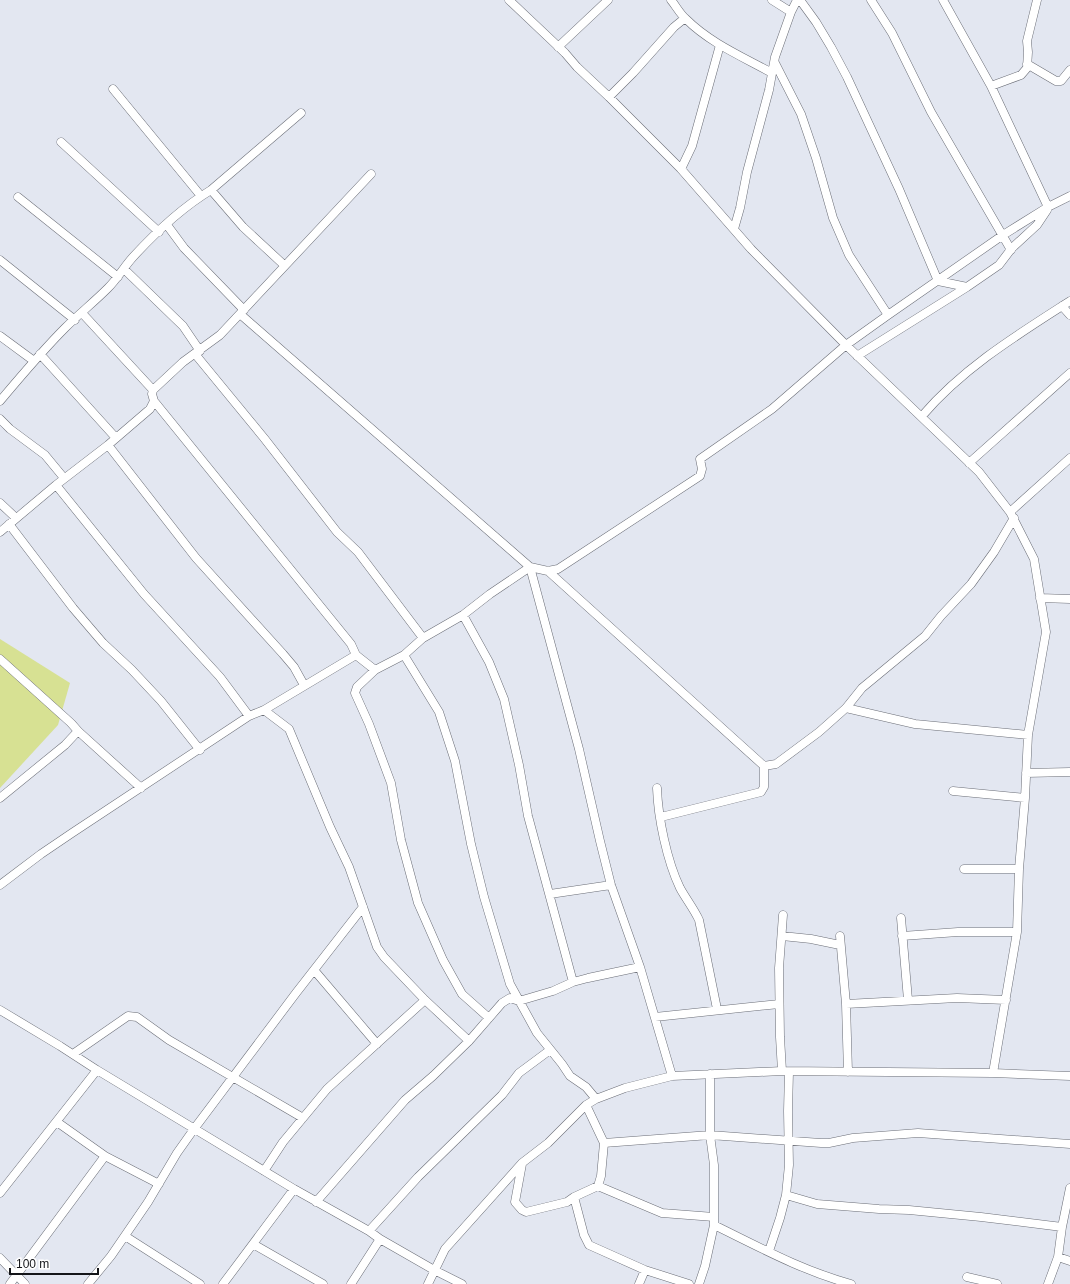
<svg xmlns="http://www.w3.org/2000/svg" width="1070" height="1284" font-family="Arial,sans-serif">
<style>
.green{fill:#d7e193}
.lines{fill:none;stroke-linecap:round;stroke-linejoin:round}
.minor-casing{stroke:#6b6e77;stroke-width:9}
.minor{stroke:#fff;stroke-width:8}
</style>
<rect width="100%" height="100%" fill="#e3e7f1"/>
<path class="green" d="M0,639l70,44 -12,42 -58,63z"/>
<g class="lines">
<defs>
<path id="minor" d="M509,0l56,53 12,14 32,30 72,72 70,80 95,96 133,127 31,40 24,47 12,73 -18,103 -3,63 -6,71 -2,63 -24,141
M671,0c5,6 9,14 15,19 24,24 57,38 86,54
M772,0l19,12
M800,0l16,22 15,25 16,30 52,112 39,92 29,6 32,-22 13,-17 25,-23 10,-15
M871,0l21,33 39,79 80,138
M943,0l48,86 57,121 22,-11
M558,47l50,-47
M775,63l26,51 15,44 17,60 16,37 39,60
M1027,64l29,17h5l9,-11
M991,86l30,-11 6,-7 1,-16 -1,-11 10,-41
M113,89l88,107
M609,97l24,-24 41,-46 11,-9
M61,142l98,90
M681,169l11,-23 28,-101
M211,190l32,37 41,38
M18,197l100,80
M167,225l17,23 60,62
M734,229l6,-21 7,-36 22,-82 6,-33 16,-45 6,-12
M0,260l75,60
M124,269l59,57 17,25
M1062,306l8,9
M82,313l71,77
M240,314l290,253 18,4 10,-2 142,-93 2,-7 -2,-10 72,-50 74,-64 42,-30 115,-80 45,-28
M0,336l34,25
M40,354l76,84
M195,354l69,84 73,94 21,20 65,86
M857,356l110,-69
M0,401c21,-25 42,-50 65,-73 14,-14 29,-26 43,-40 9,-9 16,-21 25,-31 22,-24 50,-50 78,-67l90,-77
M154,401l197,243 5,11
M922,416c41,-48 95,-81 148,-115
M0,419l10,10 35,26 19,23
M108,445l88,113 87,96 11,13 10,18
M969,463l101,-90
M56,485l88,109 76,83 29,39
M0,503l16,15
M1010,512l60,-54
M9,524l64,84 30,35 29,27 29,31 39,49
M0,532l56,-47 52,-40 42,-36 4,-8 -2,-7 1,-4 30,-28 37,-27 151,-161
M530,567l49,182 21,92 11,44 29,82 32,109
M548,571l216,195
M1040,598l30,1
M463,615l26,47 15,37 15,66 9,51 45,166
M404,655l35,57 16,49 16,83 13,53 26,87 27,49 25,31 8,12 16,11 10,12
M0,659l71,64 7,8 -13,14 -65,53
M375,670l-18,17 -2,6 14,31 22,59 10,57 17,63 25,57 19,34 27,24
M846,708l69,16 113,11
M264,710l25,19 41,98 19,40 28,80 7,10 41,43 44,41 33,-38 8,-5 9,3 34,-10 20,-9 15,-4 52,-11
M78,731l63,57
M1026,773l44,-1
M657,788c1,30 10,73 23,100 6,11 14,21 19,32l18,89
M953,791l72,7
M661,817l100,-25 3,-5v-21l12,-2 43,-32 27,-24 16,-20 63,-52 16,-20 30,-32 23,-32 20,-34
M964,869h55
M0,885l41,-31 31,-21 177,-117 15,-6 92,-55 19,15 29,-15 19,-17 40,-23 27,-21 40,-27
M550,894l61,-9
M901,918l7,82
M782,936l29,3 29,6
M840,936l6,68 2,68
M902,936l56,-4h59
M314,970l63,74
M846,1004l111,-6 49,2
M0,1010l60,36 37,24 197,119 75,42 11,8 54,31 28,14
M655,1017l124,-13
M73,1054l55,-38 9,1 32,23 134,78
M782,1071l-2,-34 -1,-69 4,-53
M57,1122l48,34 54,28
M604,1143l106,-8 111,8h8l24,-5 65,-5 152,11
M522,1164l-7,38 7,8 4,2 41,-10 7,-5 24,-11 3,-10 3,-33 -18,-38
M264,1171l19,-29 44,-53 98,-89
M598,1186l64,27 52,4
M0,1193l97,-123
M786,1195l31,9 62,5 30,1 72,7 81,10
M574,1197l10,38 5,10 56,25 44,14
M316,1202l89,-102 28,-24 36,-35
M714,1225c45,22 89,46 137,59
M369,1231l49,-54 84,-82 17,-22 31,-23
M125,1236l75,48
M253,1244l70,40
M769,1251l11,-33 6,-23 3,-30 -1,-54 1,-39
M1058,1257l12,4
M0,1258l25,26
M967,1277l30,7
M10,1284l95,-128
M88,1284l23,-28 37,-54 29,-49 17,-24 102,-136 67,-86
M223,1284l71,-95
M351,1284l29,-45
M428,1284l17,-35 77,-86 26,-20 38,-38 10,-6 29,-11 47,-12 110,-5 211,2 77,3
M639,1284l6,-14
M699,1284l6,-18 9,-41v-60l-4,-30v-61
M1048,1284l10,-27 4,-30 8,-39"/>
</defs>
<use href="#minor" class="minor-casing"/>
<use href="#minor" class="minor"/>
</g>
<path d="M10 1268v6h88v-6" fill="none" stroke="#141519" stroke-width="2"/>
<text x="16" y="1268" font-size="12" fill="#141519" stroke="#ffffff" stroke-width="3" paint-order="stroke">100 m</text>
</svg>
